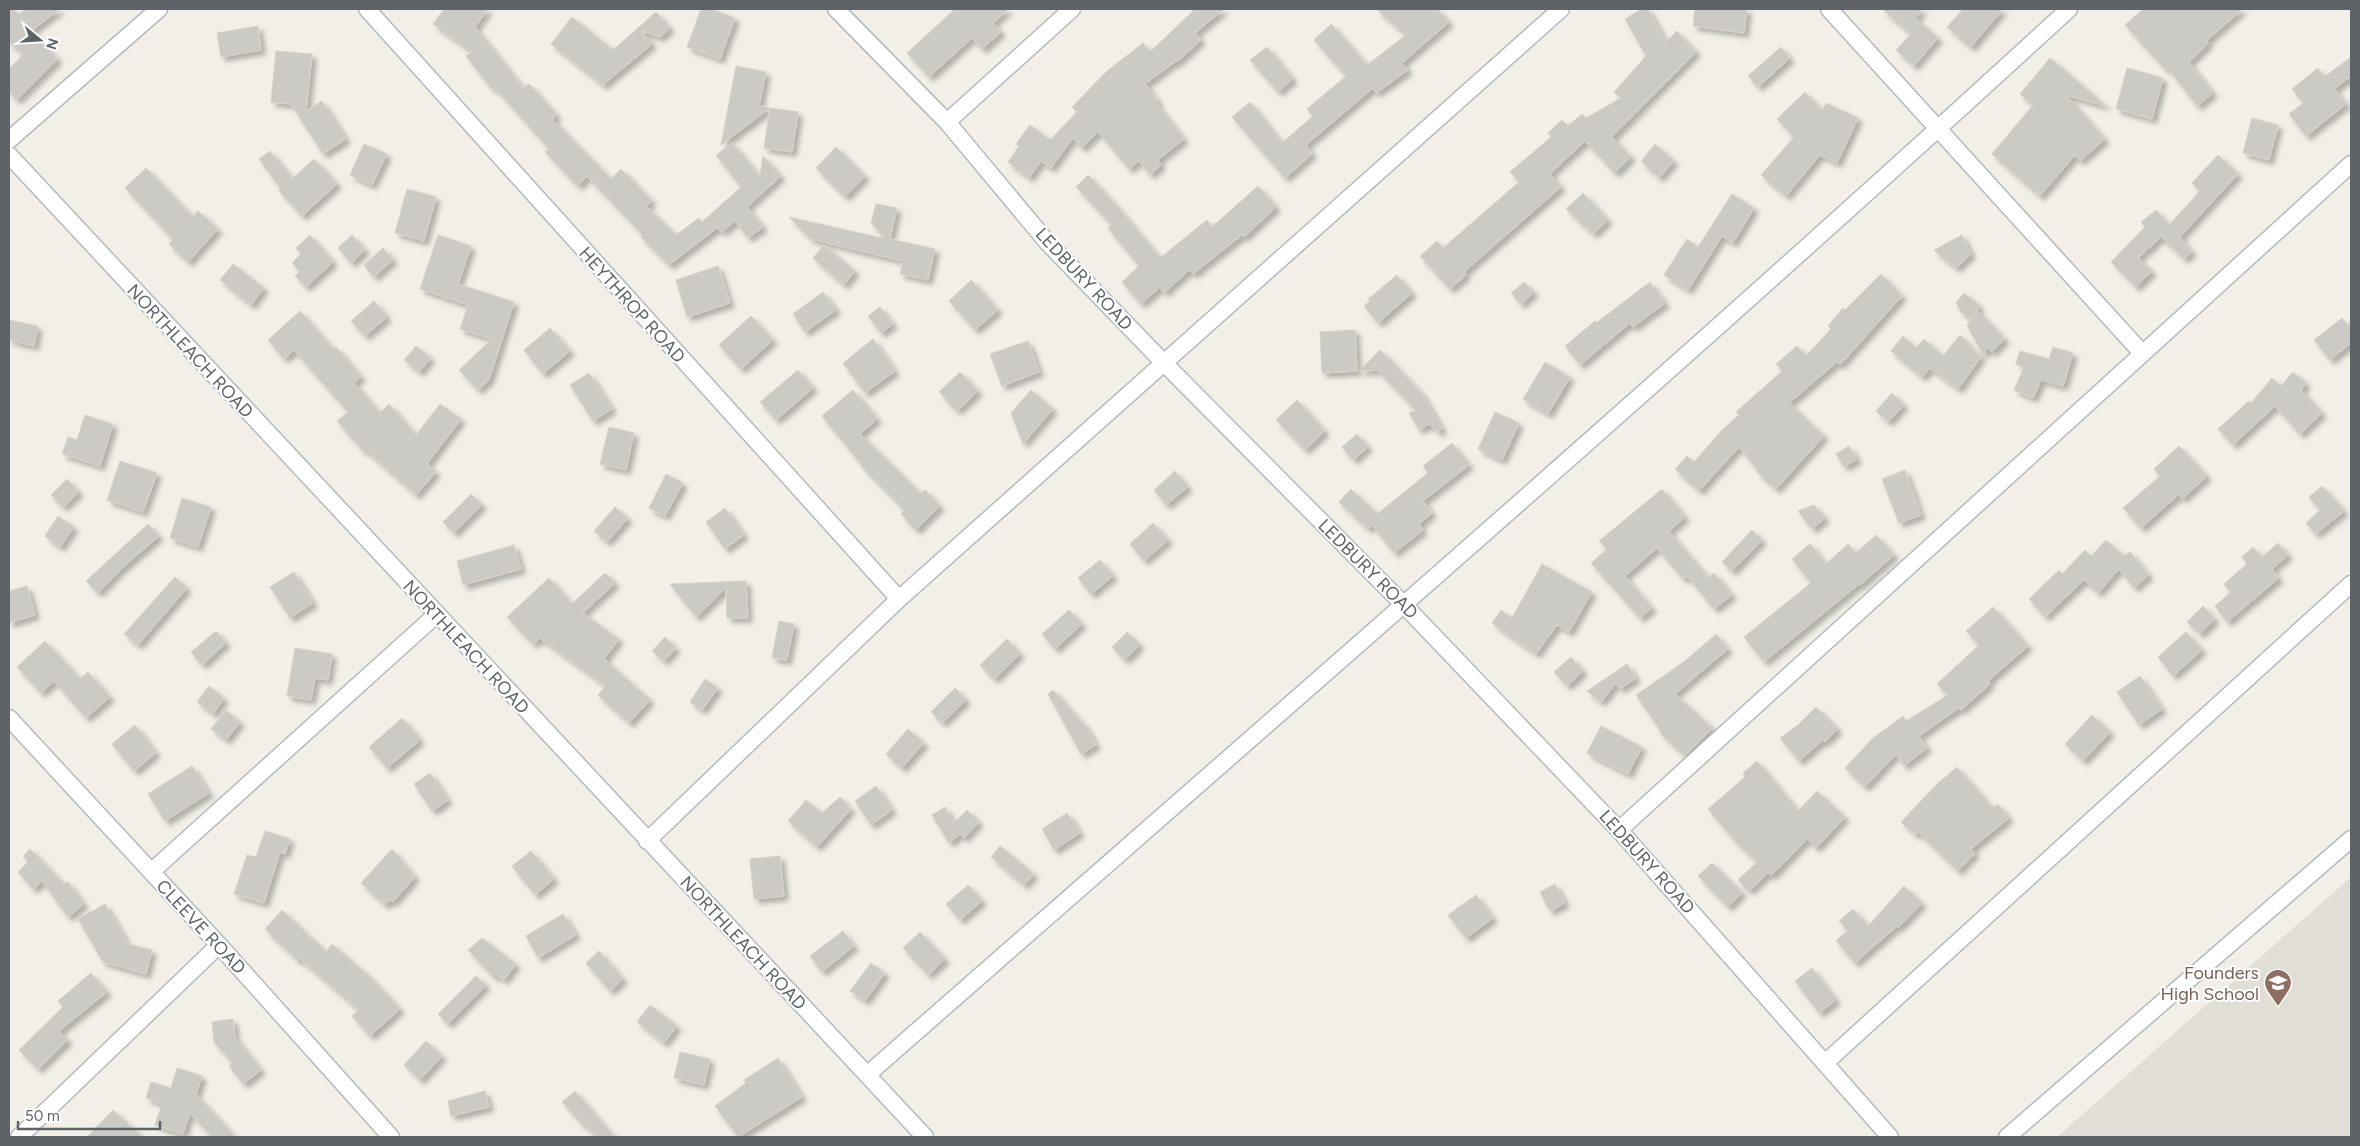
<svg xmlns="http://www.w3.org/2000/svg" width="2360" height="1146" font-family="Figtree,sans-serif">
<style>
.education{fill:#e1ded6}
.building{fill:#cccac5;stroke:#d6d1c6;filter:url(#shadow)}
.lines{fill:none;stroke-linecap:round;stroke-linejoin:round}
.minor-casing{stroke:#b5b8bc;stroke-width:19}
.minor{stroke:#fff;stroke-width:16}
.labels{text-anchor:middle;stroke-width:4;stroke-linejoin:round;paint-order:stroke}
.street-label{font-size:18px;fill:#5f6368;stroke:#fff}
.education-label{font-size:18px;fill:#785e54;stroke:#fff;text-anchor:end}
</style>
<defs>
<filter id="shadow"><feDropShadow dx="4.5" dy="4.5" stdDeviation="2.5" flood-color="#0004"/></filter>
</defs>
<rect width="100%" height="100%" fill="#f1efe8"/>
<path class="education" d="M2351,877v260h-294z"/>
<path class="building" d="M9,9h4l6,5 7,-5h34l-29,22 27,28 -41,41 -8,-8v-23l14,-14 -14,-13z
M444,9h44l-13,18 48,61 6,-4 28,31 -5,4 59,60 10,-10 31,32 -6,5 30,29 23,-17 3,4 39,-35 -25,-32 16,-12 28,34 3,-21 18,20 -34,31 16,20 -15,11 -13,-17 -13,11 -5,-4 -48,37 -28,-28 2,-2 -56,-59 -9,10 -33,-34 4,-3 -54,-61 -3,1 -26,-33 6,-4 -39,-28z
M701,9h10l24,9 -15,41 -33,-12z
M955,9h53l-15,14 8,9 -19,17 -10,-11 -43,39 -22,-24z
M1195,9h29l-29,24 6,7 -24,22 -1,-1 -31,23 13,17 -2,2 28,36 -26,21 3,5 -11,10 -11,-14 -10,8 -31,-37 -16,16 -9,-10 -22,30 -10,-7 -12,17 -21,-16 11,-16 -3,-2 14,-19 20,15 27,-28 -5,-5 34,-35 37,-29 7,9z
M1376,9h61l12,13 -47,41 6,7 -32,23 -3,-5 -67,57 6,9 -27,24 -53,-61 18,-15 32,41 31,-27 -6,-7 39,-33 -32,-36 17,-16 36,41 39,-30z
M1642,9h6l18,33 11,-11 19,21 -84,85 19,20 -16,16 -30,-32 -35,33 11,13 -97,85 2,3 -16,14 -30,-33 17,-15 6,7 76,-66 -9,-10 41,-35 -3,-4 14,-13 6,6 14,-12 4,4 35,-20 -7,-6 32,-36 -21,-37z
M1695,9h52l-3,24 -51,-7z
M1882,9h41l-8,9 23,20 -24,28 -18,-16 15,-16z
M1963,9h40l-32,38 -24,-20z
M2143,9h100l-37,32 3,2 -20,19 24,31 -16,13 -31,-40v4l-41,-45z
M656,12l14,16 -10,9 -18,-6 10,13 -49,41 -52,-41 21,-27 41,33z
M258,26l3,24 -40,7 -4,-24z
M1267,47l26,32 -15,13 -28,-32z
M1781,47l9,11 -32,29 -10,-11z
M276,51l36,3 -6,57 16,-10 24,38 -23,15 -32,-50 -20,-2z
M2351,57v19l-17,13 12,15 -40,32 -17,-22 14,-11 -11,-14 26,-21 6,9z
M2050,58l56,48 -40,-11 39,44 -25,22 -5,-6 -35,41 -48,-42 41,-49 -13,-11z
M736,66l30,6 -7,34 11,2 -49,37z
M2127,68l36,10 -11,41 -36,-10z
M1805,92l17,18 4,-7 32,15 -21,45 -17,-8 -34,41 -25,-21 33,-38 -17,-18z
M770,108l28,4 -6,40 -28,-4z
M2252,118l26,7 -9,35 -26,-7z
M364,144l23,10 -15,31 -22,-10z
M1655,144l19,17 -15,17 -18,-17z
M836,147l29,29 -20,21 -29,-29z
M270,151l22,28 22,-20 23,25 -35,32 -23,-25 2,-2 -22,-30z
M2218,155l20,19 -58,63 12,15 -8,7 -23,-22 -23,21 14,13 -16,16 -25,-25 34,-35 -4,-5 15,-12 13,15 31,-34 -8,-8z
M146,168l47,49 5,-6 20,18 -30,33 -19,-18 4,-5 -48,-51z
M1088,175l26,28 46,55 47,-38 5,7 46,-41 18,21 -32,30 -2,-2 -49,39 -4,-4 -25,23 -4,-6 -19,17 -19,-22 17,-16 -31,-38 4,-3 -36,-38z
M407,189l29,8 -12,44 -29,-8z
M1583,193l25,27 -15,14 -27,-25z
M1732,194l22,14 -21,35 -11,-7 -34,54 -24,-15 23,-36 11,8z
M876,204l21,4 -7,31 45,10 -7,31 -28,-6 3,-13 -92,-22 -22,-22 97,22 -15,-16z
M310,235l23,27 -27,25 -11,-11 5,-5 -8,-8 9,-9 -5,-6z
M352,235l13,15 -14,13 -13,-15z
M438,235l33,11 -13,38 56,18 -25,78 -11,10 -19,-20 33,-31 -32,-10 8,-24 -48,-16z
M1962,235l9,19 -15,14 -22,-18z
M824,245l31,26 -11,14 -31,-27z
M383,248l10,12 -19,17 -10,-12z
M233,264l31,24 -13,17 -31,-25z
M718,266l12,37 -43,14 -11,-37z
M1881,274l21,22 -62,69 -3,-3 -48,41 35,33 -48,53 -19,-17 1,-2 -19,-23 -40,44 -24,-22 12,-13 7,6 29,-33 16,-14 -3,-3 46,-41 -6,-7 21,-18 9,10 25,-27 -3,-3 15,-18 2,2z
M1397,275l15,18 -34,30 -14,-17 6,-5 -2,-2z
M971,280l27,30 -23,20 -26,-29z
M1524,282l10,10 -13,12 -10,-11z
M1650,282l15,21 -32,24 -3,-4 -50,42 -15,-19 30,-25 1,2z
M823,292l13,18 -31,22 -12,-18z
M1964,293l16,13 -10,13 -9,-7 -5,-10z
M374,301l13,16 -22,19 -14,-15z
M880,307l13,17 -12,9 -13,-17z
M300,311l33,38 3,-2 25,30 -7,6 26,30 9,-9 27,31 24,-31 21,15 -34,45 9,8 -20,23 -52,-46 -1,2 -26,-30 11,-9 -54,-62 -10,9 -16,-19z
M1978,311l27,28 -13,13 -4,-4 -5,7 -16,-30z
M751,316l22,24 -32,29 -22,-24z
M2342,318l9,12v13l-21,17 -16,-20z
M9,320l29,6 -4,20 -25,-6z
M550,328l20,23 -27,23 -19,-24z
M1355,330l2,41 -35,2 -2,-41z
M1960,335l21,22 -23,32 -28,-21 -8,9 -31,-26 12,-15 13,12 8,-9 19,17z
M873,339l22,32 -30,22 -22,-30z
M1028,341l11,31 -37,14 -12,-32z
M416,346l15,12 -12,14 -15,-12z
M2053,347l20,6 -10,33 -22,-6 -8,18 -19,-8 10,-23 -8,-3 4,-13 29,8z
M1380,350l41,42 21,37 -4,3 -9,-8 -10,6 -10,-17 7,-3 -39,-40 -18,1z
M1545,362l25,15 -22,37 -25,-15z
M798,370l15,18 -37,32 -16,-18z
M960,372l18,19 -21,20 -18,-19z
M2293,372l13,11 -5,7 21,23 -22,21 -25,-28 -42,39 -15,-16 31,-28 2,2 21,-25 9,8z
M589,373l23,36 -19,12 -23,-36z
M853,390l24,29 -17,15 61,60 4,-4 15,16 -24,24 -15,-16 4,-4 -44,-44 1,-1 -40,-49z
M1031,390l22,19 -30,35 -12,-31z
M1892,393l12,12 -16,17 -12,-11z
M1297,400l28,31 -20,19 -29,-30z
M1495,412l24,11 -17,37 -24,-11z
M85,415l28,9 -13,42 -38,-12 6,-17 9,3z
M609,427l25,6 -8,37 -26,-6z
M1357,434l11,13 -15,13 -11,-13z
M1452,443l17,22 -46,36 9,12 -13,11 4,6 -29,23 -22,-28 -4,4 -29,-27 12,-13 26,25 51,-41 -5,-7z
M1849,446l8,13 -13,8 -8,-13z
M2179,446l28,30 -25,23 -4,-4 -37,33 -18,-20 37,-32 -6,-7z
M120,461l37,12 -14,39 -36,-12z
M1905,470l16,45 -22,8 -17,-44z
M1175,471l13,16 -22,18 -12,-15z
M666,474l17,9 -18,33 -16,-8z
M67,479l12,13 -16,15 -12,-12z
M2322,486l22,25 -28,23 -10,-11 14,-13 -11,-13z
M1662,489l23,28 -16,14 39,47 6,-5 18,22 -18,14 -27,-33 -4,3 -26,-31 -32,28 27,32 -12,10 -49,-55 16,-14 -8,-8z
M471,494l11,11 -28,28 -11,-11z
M182,498l29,9 -13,40 -28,-9z
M1814,505l11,13 -13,11 -14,-18z
M615,507l13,11 -21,24 -13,-11z
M725,508l19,27 -19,14 -19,-27z
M58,516l16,11 -14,20 -15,-11z
M1153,523l15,17 -24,21 -14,-17z
M148,524l11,12 -37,32 -24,25 -12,-12z
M1752,530l10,10 -30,31 -10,-9z
M1876,535l18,20 -34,30 -1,-1 -95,78 -20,-25 67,-54 -19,-24 18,-15 16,20 22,-20 8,9z
M2106,540l18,16 6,-4 19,23 -15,13 -15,-19 -21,24 -14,-13 -39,37 -16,-18 30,-29 3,4 23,-24 6,6z
M2278,543l10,12 -16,14 7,9 -52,44 -12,-16 16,-14 -7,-8 23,-20 -5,-7 11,-10 9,10z
M514,545l7,24 -58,16 -6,-24z
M1100,560l13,16 -22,18 -13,-16z
M1542,564l50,28 -23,40 -12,-7 -21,29 -44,-31 9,-13 11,8z
M294,572l19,31 -23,15 -20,-31z
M605,573l10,10 -32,30 36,26 -15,20 46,41 -21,23 -31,-28 8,-9 -66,-48 -7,6 -26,-27 42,-39 23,26z
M175,577l12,11 -49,57 -14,-11z
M746,581l2,37h-21l-1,-30 -30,29 -26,-33z
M27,586l8,29 -26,8v-32z
M2203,606l12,13 -15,15 -13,-12z
M1993,607l35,39 -40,35 2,3 -29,26 -2,-2 -40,28 8,12 -23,18 -8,-12 -31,33 -20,-19 27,-29 31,-23 3,5 42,-26 -11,-11 42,-39 -13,-14z
M1069,610l13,14 -27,25 -13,-15z
M779,621l15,3 -7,36 -15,-2z
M216,631l10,12 -24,22 -11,-13z
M1127,632l13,13 -15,15 -13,-13z
M2186,632l16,18 -29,26 -15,-19z
M1716,634l12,15 -53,45 37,34 -27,28 -25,-23 1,-2 -25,-36 49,-34z
M665,637l11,11 -12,13 -12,-10z
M1007,639l13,15 -26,25 -14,-14z
M45,641l35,38 8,-7 22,25 -24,21 -32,-37 -13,12 -24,-26z
M295,648l37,6 -4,26 -13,-2 -4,22 -24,-4z
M1571,657l12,14 -16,15 -13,-14z
M1627,664l9,14 -16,11 -4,-6 -15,19 -14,-11z
M2140,676l22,33 -23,16 -22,-33z
M705,679l13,9 -16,22 -12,-8z
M209,686l15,12 -11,16 -16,-12z
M955,688l11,12 -24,23 -11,-11z
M1053,690l29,33 1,-1 13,23 -15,9 -33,-60z
M1816,707l22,22 -13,13 -2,-2 -24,21 -19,-23 19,-14z
M226,710l14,12 -14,18 -15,-11z
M2092,715l18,17 -27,29 -18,-17z
M402,718l18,22 -33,28 -18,-21z
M135,725l21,28 -22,18 -22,-27z
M1601,726l41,21 -14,27 -41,-21z
M908,729l16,14 -22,25 -16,-14z
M1757,761l41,50 19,-20 28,26 -29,31 -9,-9 -36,37 -3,-3 -19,18 -11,-11 19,-18 -21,-20 -28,-33 37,-32 -2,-4z
M192,766l17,27 -44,28 -17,-27z
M1957,767l35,41 6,-4 11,14 -38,31 4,4 -17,18 -40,-39 -3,3 -14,-13 35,-37z
M430,773l18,27 -16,11 -18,-27z
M876,786l16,24 -21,15 -16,-24z
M840,797l11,12 -34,38 -29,-26 18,-21 16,13z
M945,807l9,16 13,-13 12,12 -15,16 -4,-4 -11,9 -17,-28z
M1067,813l13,20 -26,17 -12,-21z
M265,831l25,8 -5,15 -5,-2 -16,51 -30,-9 13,-39 9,2z
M1000,846l34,28 -10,11 -33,-28z
M30,849l34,35 4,-2 16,22 -16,13 -26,-36 -9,8 -15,-17 10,-10 -5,-6z
M392,849l23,28 -22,25 -3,-2 -5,5 -24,-22z
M531,851l23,28 -19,16 -23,-29z
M780,856l4,40 -30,3 -4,-40z
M1712,863l30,30 -14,14 -30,-31z
M1555,884l10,19 -15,8 -10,-19z
M968,885l14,16 -22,19 -14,-16z
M1904,886l18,17 -24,25 -1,-2 -42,37 -19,-22 12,-11 -9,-9 14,-12 15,17z
M1476,895l17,23 -27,20 -18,-23z
M105,904l23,40 24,6 -6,24 -43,-12 -25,-43z
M282,910l44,42 6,-8 38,33 30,32 -30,27 -18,-20 7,-6 -59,-51 -2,2 -33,-32z
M563,914l13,21 -38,23 -12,-22z
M843,931l11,15 -32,26 -12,-16z
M920,932l25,27 -17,16 -25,-27z
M482,938l34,26 -12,16 -8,-5 -2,2 -26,-27z
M599,951l24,28 -13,12 -24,-28z
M871,963l14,10 -20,28 -15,-10z
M1812,968l24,32 -17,13 -24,-32z
M91,973l16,19 -48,39 9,9 -30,29 -19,-19 44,-43 -5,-6z
M476,976l10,9 -38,39 -10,-10z
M650,1005l27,21 -13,17 -27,-21z
M233,1019l2,18 26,33 -18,14 -14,-18 4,-3 -19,-21 -2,-20z
M426,1041l16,15 -22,24 -16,-15z
M680,1052l30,7 -6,26 -30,-7z
M778,1058l24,39 -64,40 -23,-31 31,-23 -2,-3z
M177,1068l25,8 -6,18 39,43h-23l-22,-24 -7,21 -28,-9 7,-21 -16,-6 5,-16 20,6z
M485,1091l4,16 -38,9 -3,-15z
M575,1091l39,46h-15l-18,-14 -19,-21z
M113,1110l29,27h-55z"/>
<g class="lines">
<defs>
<path id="minor" d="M367,9l532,590
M836,9l111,113 101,121 116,120 239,241 216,226 271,307
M1829,9l313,344
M947,122l125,-113
M9,140l150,-131
M9,155l916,982
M9,718l210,227 172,192
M1619,830l732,-666
M647,841l252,-242 662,-590
M151,872l286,-258
M1825,1063l526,-479
M867,1075c402,-353 808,-704 1202,-1066
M19,1137l200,-192
M2007,1137l344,-298"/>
</defs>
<use href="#minor" class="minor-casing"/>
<use href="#minor" class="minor"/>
</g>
<defs>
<symbol id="school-pin" viewBox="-11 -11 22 30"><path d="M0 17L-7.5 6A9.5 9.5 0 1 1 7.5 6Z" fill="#8d6e63" stroke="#fff"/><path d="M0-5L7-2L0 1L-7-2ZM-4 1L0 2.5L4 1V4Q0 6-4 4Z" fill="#fff"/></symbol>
</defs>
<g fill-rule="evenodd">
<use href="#school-pin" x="2262" y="967" width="32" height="43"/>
</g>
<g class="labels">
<g class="street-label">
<text transform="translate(1084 279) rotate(47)" y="6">LEDBURY ROAD</text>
<text transform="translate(632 305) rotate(48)" y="6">HEYTHROP ROAD</text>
<text transform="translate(190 351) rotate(47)" y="6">NORTHLEACH ROAD</text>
<text transform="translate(1368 569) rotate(45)" y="6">LEDBURY ROAD</text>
<text transform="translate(466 647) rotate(47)" y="6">NORTHLEACH ROAD</text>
<text transform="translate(1647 862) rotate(48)" y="6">LEDBURY ROAD</text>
<text transform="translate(201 927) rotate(47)" y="6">CLEEVE ROAD</text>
<text transform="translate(743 943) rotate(47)" y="6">NORTHLEACH ROAD</text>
</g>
<g class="education-label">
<text x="2259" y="979">Founders<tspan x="2259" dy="21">High School</tspan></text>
</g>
</g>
<rect width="2360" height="1146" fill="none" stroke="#5f6368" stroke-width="20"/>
<g transform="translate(40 40) rotate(108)" stroke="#ffffff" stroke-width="4" paint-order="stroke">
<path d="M0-4L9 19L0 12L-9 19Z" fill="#5f6368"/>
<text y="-8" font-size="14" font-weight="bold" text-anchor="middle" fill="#5f6368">N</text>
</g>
<path d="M18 1121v8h142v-8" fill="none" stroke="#5f6368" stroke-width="2.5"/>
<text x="25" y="1121" font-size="15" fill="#5f6368" stroke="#ffffff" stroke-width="4" paint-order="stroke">50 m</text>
</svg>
